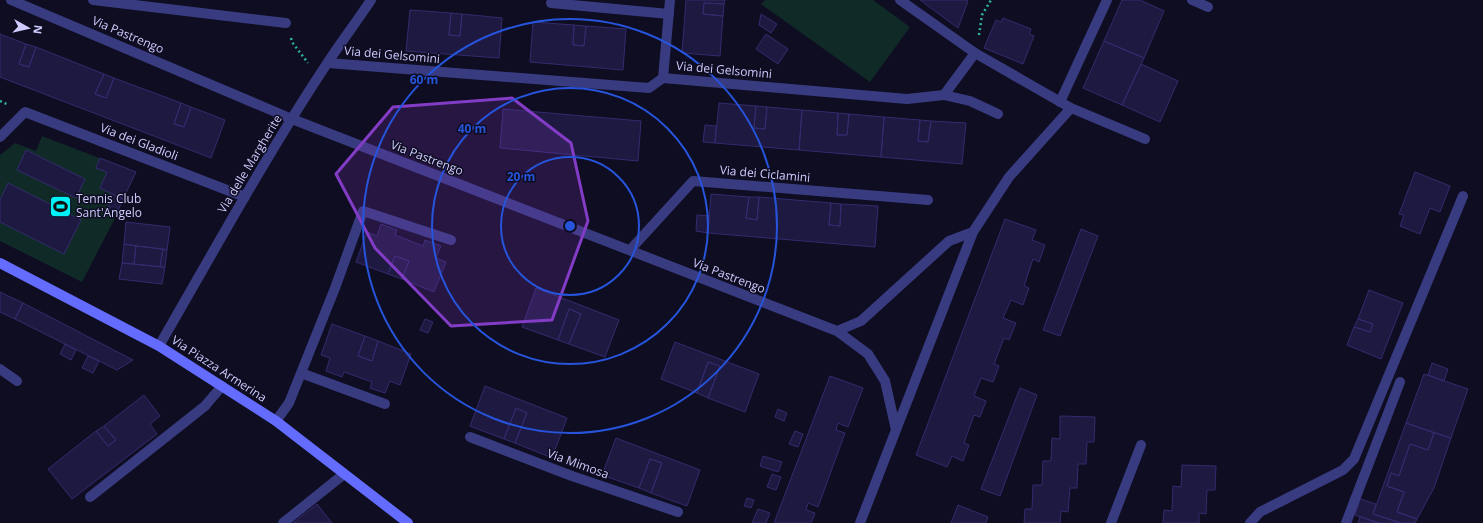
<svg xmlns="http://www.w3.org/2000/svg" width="1483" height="523" font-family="'Open Sans',sans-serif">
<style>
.green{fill:#102a27}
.building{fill:#1e1941;stroke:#332b6e}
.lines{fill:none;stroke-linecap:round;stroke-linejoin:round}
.path{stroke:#2eb29f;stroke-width:2.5;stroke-dasharray:2 3;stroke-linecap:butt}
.lane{stroke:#383b80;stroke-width:10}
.street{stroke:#383b80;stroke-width:10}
.secondary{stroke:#636cff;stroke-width:10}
.marked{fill:#833cc5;fill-opacity:0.2;stroke:#833cc5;stroke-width:3;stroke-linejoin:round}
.ring{fill:none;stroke:#2654da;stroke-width:2}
.labels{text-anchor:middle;stroke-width:3;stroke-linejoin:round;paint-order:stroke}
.street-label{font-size:12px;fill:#ceccff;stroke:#0f0d21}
.poi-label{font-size:12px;fill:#ceccff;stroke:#0f0d21;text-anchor:start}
.centre{fill:#2654da;stroke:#0f0d21;stroke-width:2}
.ring-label{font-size:12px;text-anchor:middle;font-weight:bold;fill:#2654da;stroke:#0f0d21;stroke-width:3;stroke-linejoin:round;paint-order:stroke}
</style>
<rect width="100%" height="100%" fill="#0f0d21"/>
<path class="green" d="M765,0h108l37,27 -40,55 -109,-78z
M42,136l94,36 -23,50 -31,60 -82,-41v-86l15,-12 21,8z"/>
<path class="building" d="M686,0h39l-1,4 -20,-1 -1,11 20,2 -3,40 -38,-3z
M920,0h45l3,1 -10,27z
M1122,0h18l24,11 -20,47 -40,-17z
M704,3l20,1 -1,12 -20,-2z
M410,10l41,3 -2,22 11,1 2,-22 40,4 -3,40 -93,-7z
M451,13l11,1 -2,22 -11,-1z
M761,14l16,10 -6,9 -12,-8z
M1003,18l28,11 -2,5 5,2 -11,28 -39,-16 12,-28 5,2z
M533,22l41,3 -1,20 11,1 2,-20 40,3 -3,41 -93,-8z
M574,25l12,1 -2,20 -11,-1z
M0,34l26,10 -7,20 10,3 7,-20 68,27 -9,20 11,4 8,-20 67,25 -7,21 10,3 7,-20 34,13 -14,38 -211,-81z
M766,34l22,15 -10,15 -22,-15z
M1104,41l40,17 -22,47 -39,-17z
M26,44l10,3 -7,20 -10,-3z
M1141,64l37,17 -18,41 -38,-17z
M104,74l10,4 -8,20 -11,-4z
M181,103l10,4 -7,20 -10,-3z
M719,103l37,3 -2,22 11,1 2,-22 35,3 -3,40 -84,-7z
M756,106l11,1 -2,22 -11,-1z
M503,109l138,12 -3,40 -138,-13z
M802,110l36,3 -1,22h10l2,-21 35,3 -3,40 -82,-7z
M838,113l11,1 -2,21h-10z
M884,117l36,3 -2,21 10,1 3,-21 35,2 -4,41 -81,-7z
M920,120l11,1 -3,21 -10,-1z
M705,125l11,1 -1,17 -12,-1z
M26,150l59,29 -9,19 -59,-28z
M100,158l36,14 -13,27 -23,-11 7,-16 -11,-4z
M1415,172l35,14 -10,26 -10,-4 -10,26 -20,-8 4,-11 -5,-1z
M8,183l73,37 -17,34 -64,-32v-22z
M112,194l11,5 -6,14 -8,-3 1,-4 -3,-2z
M711,194l38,3 -3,21 11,2 2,-23 72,6 -2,22 11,1 1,-22 37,2 -3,41 -167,-14z
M749,197h10l-2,23 -11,-2z
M831,203l10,1 -1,22 -11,-1z
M697,215l12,1 -1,17 -12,-2z
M1005,219l31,11 -4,10 13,5 -6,17 -6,-3 -9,27 5,2 -6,17 -12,-5 -8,18 13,5 -7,17 -5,-2 -10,26 5,2 -6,16 -12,-4 -7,18 12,5 -6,16 -6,-2 -10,28 5,2 -6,16 -11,-5 -5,11 -31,-12z
M126,222l44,5 -3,23 -43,-6z
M381,224l16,6 -2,5 28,11 2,-6 16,6 -5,12 10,4 -12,30 -32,-13 7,-18 -14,-5 -7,18 -32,-12 11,-30 10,4z
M1081,229l17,7 -38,100 -17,-6z
M124,244l12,2 -2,18 -12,-1z
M136,246l27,3 -3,18 -26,-3z
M163,249l4,1 -2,17h-5z
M395,256l14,5 -7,18 -14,-5z
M122,263l43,4 -3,17 -43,-5z
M536,288l83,32 -14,37 -36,-13 12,-30 -12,-5 -11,31 -36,-13z
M1369,290l34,13 -22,56 -34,-14 7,-18 16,5 3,-8 -15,-5z
M0,292l23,11 -8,16 -15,-7z
M23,303l110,57 -16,10 -102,-51z
M569,309l12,5 -12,30 -11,-4z
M425,319l8,3 -5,11 -8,-3z
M1358,319l15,5 -3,8 -16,-5z
M332,324l33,12 -7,20 14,5 6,-20 33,13 -11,31 -10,-4 -5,12 -15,-5 2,-6 -28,-10 -2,5 -16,-6 4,-13 -9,-3z
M365,336l13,5 -6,20 -14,-5z
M675,342l84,32 -14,38 -37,-14 12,-32 -12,-4 -11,31 -36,-14z
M65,344l11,6 -5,10 -11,-6z
M88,356l11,5 -6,12 -11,-5z
M708,362l12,4 -12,32 -11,-5z
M1432,363l16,6 -4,12 -16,-6z
M1424,374l44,15 -17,49 -45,-15z
M830,376l33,12 -15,39 -10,-4 -2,7 9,3 -27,74 -10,-4 -2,7 9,3 -4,10h-37z
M485,386l82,32 -15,40 -37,-15 12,-30 -11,-5 -12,31 -34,-13z
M1020,388l17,7 -37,101 -19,-7z
M144,395l16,21 -10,8 7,10 -85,65 -24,-30 48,-38 12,15 8,-6 -12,-14z
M516,408l11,5 -12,30 -11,-4z
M778,409l9,4 -3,8 -9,-4z
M1060,416l35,1 -1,25h-7l-1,22h-8l-1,24h-7l-2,24 -7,-1 -1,12h-36l1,-14h7l1,-24h9l1,-24h8l1,-23 8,1z
M1406,423l28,10 -6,17 -18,-6 -11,32 -8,-3 -4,13 17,6 -7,20 20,7 -2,4h-14l-28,-9z
M104,426l12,14 -8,6 -12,-15z
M795,431l8,3 -5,13 -9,-3z
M1434,433l17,5 -17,50 -17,31 -20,-7 7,-20 -17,-6 4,-13 8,3 11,-32 18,6z
M616,438l84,32 -13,36 -36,-13 11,-30 -12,-4 -11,29 -37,-13z
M763,456l19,6 -4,10 -18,-6z
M650,459l12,4 -11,30 -12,-5z
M1182,465l34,1 -1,24h-8l-1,24 -7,-1v10h-36l1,-13 8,1 1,-25 8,1z
M772,474l9,3 -5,13 -9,-3z
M747,498l7,2 -3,8 -7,-2z
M1360,499l16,5 -3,10 28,9h-22l-24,-8z
M317,504l15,19h-39z
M958,505l30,12 -2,6h-35z
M758,509l12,4 -4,10h-14z
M1360,517l19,6h-21z"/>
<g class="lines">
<path class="path" d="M979,35l3,-20 9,-15
M291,38l1,4 16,21
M0,101l9,4"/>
<path class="lane" d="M551,3l118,11
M944,95l31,-42
M1060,102l47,-102
M0,369l17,12
M301,373l84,31
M276,421l13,-18 46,-115 28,-77 88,29
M470,437l102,39 106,36
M90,497l115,-91 17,-20
M283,523l61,-49
M1250,523l10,-11 83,-42 11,-11 109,-263"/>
<path class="street" d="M11,0l281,119 545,212 31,23 17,27 11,49 -36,93
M93,0l193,23
M900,0l75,53 96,55 74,31
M1192,0l16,7
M328,63l321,25 14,-10 244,21 37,-4 26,6 28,13
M663,78l7,-78
M0,137l25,-25 220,85
M630,250l63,-69 235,19
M837,331l24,-10 88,-80 24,-9
M159,346c55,-95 108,-192 169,-284 14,-21 29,-41 43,-62
M896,430l77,-198 36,-55 62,-69
M1111,523l30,-78
M1346,523l54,-141"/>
<path class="secondary" d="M0,263l159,83 117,75 132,102"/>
</g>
<path class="marked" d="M512,98l59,45 17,78 -36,99 -101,6 -76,-78 -39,-74 57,-67z"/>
<g class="ring">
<circle cx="570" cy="226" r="69"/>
<circle cx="570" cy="226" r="138"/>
<circle cx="570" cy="226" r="207"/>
</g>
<defs>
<symbol id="stadium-square" viewBox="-11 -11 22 22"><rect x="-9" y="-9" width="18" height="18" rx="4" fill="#00f2f7" stroke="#0f0d21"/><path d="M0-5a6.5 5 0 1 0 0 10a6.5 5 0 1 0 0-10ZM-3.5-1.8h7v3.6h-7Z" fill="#111"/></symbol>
</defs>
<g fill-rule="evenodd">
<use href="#stadium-square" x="48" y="194" width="25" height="25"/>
</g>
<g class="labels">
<g class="street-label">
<text transform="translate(128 35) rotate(23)" y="4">Via Pastrengo</text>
<text transform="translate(392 55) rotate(5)" y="4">Via dei Gelsomini</text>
<text transform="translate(724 70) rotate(5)" y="4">Via dei Gelsomini</text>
<text transform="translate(139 142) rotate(21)" y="4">Via dei Gladioli</text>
<text transform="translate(427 158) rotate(21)" y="4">Via Pastrengo</text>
<text transform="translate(250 164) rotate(-59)" y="4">Via delle Margherite</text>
<text transform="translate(765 174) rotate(5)" y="4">Via dei Ciclamini</text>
<text transform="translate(729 276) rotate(21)" y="4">Via Pastrengo</text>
<text transform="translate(219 369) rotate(33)" y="4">Via Piazza Armerina</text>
<text transform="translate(578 464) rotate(20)" y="4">Via Mimosa</text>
</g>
<g class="poi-label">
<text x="76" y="203">Tennis Club<tspan x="76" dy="14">Sant'Angelo</tspan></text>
</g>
</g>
<circle cx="570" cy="226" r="6" class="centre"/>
<g class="ring-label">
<text x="424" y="84">60 m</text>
<text x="472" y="133">40 m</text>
<text x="521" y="181">20 m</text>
</g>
<g transform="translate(28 28) rotate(98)" stroke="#0f0d21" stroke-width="3" paint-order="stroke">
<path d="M0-3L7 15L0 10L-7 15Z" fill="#ceccff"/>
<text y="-6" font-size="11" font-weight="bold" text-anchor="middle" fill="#ceccff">N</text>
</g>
</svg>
